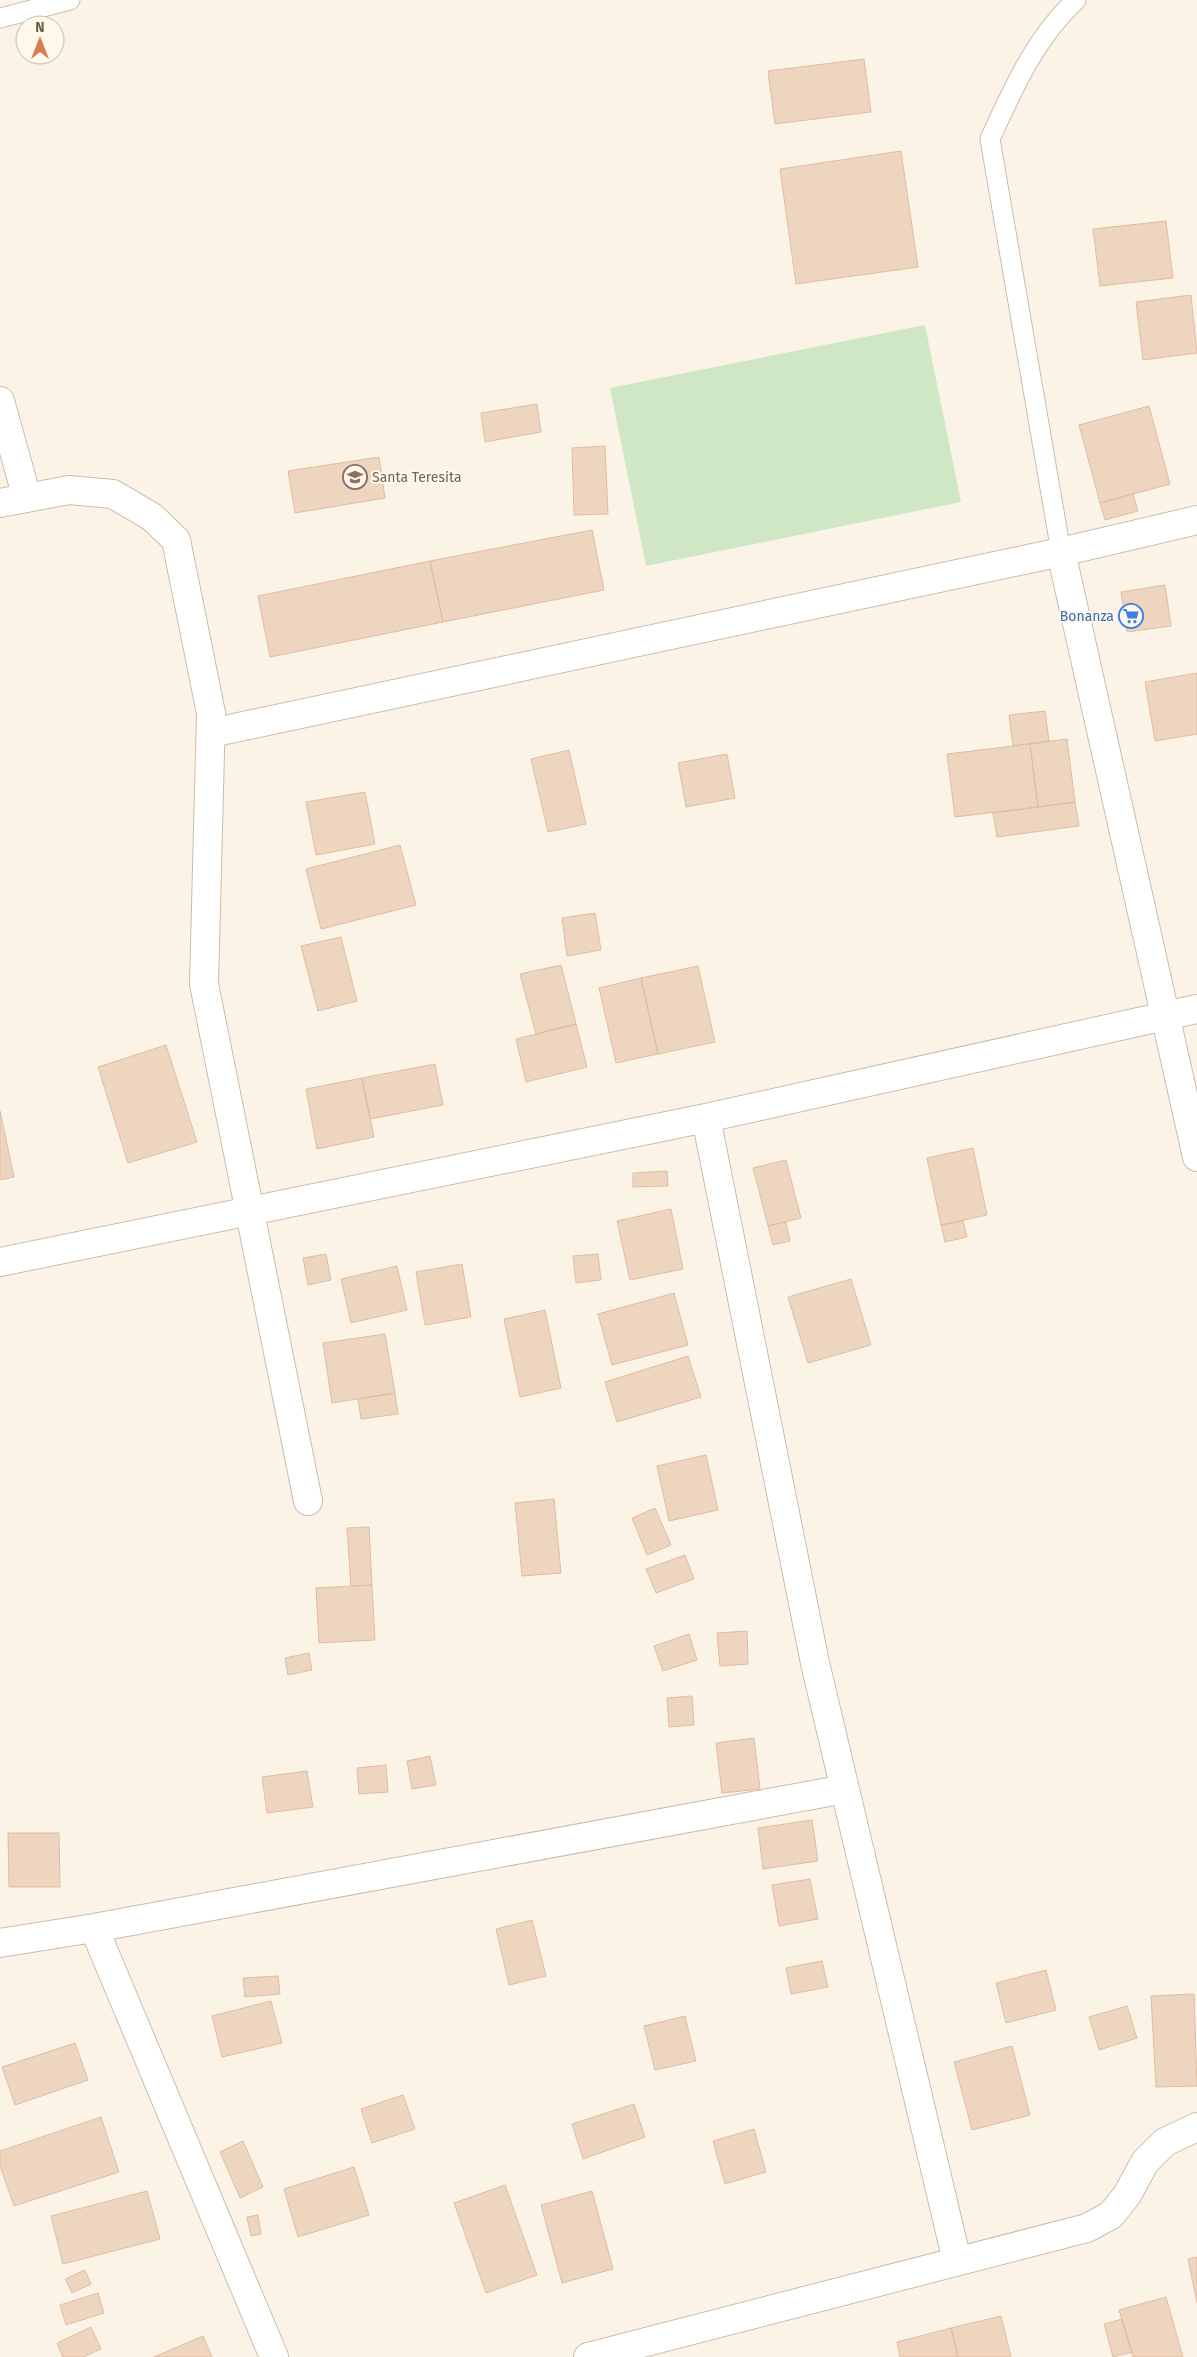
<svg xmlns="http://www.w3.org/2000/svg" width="1197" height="2357" font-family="'Fira Sans',sans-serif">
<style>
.green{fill:#d0e7c5}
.building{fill:#eed5bf;stroke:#e0bda1}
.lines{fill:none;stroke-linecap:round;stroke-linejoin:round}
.lane-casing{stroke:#ccbcad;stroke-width:21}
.street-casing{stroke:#ccbcad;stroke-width:30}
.lane{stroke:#fff;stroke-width:19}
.street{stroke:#fff;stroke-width:28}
.labels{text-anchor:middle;stroke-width:4;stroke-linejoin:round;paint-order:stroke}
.education-label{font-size:14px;fill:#785e54;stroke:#fef8eb;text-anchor:start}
.shop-label{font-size:14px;fill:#366cbe;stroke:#fef8eb;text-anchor:end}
</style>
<rect width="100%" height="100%" fill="#fbf4e6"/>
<path class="green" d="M925,325l36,177 -315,64 -36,-178z"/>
<path class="building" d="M864,59l7,53 -96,12 -7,-53z
M901,151l17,116 -122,17 -16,-115z
M1166,221l7,57 -73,8 -7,-57z
M1191,295l6,58 -54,7 -7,-58z
M537,404l4,28 -56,10 -4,-29z
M1149,406l21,78 -70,19 -21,-78z
M605,446l3,68 -34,1 -2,-67z
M379,457l6,41 -90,15 -7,-42z
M1133,494l5,17 -33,9 -5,-17z
M592,530l12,60 -161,32 -13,-61z
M430,561l13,61 -173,35 -12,-61z
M1165,585l6,41 -44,6 -6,-40z
M1197,673v61l-42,7 -10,-59z
M1045,711l4,30 -36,5 -4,-31z
M1067,739l8,63 -37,5 -8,-63z
M1030,744l8,63 -83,10 -8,-63z
M569,750l17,74 -38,8 -17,-73z
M727,754l8,44 -49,9 -8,-44z
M365,792l10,52 -59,11 -10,-53z
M1075,802l4,24 -82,11 -4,-24z
M400,845l16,60 -95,24 -15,-60z
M595,913l6,37 -34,6 -5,-38z
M341,937l16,64 -39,10 -17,-65z
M561,965l15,59 -40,10 -16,-60z
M698,966l17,76 -57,12 -17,-76z
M641,978l17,76 -42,9 -17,-75z
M576,1024l11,43 -61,15 -10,-43z
M166,1045l31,97 -69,21 -30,-96z
M435,1064l8,41 -73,14 -8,-41z
M362,1078l12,59 -57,12 -11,-60z
M0,1111l14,66 -14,3z
M973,1148l14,67 -46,10 -14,-67z
M786,1160l15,58 -33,8 -15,-58z
M667,1171l1,15 -35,1v-14z
M671,1209l12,60 -53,11 -13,-59z
M963,1221l4,16 -22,5 -4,-17z
M786,1222l4,19 -17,4 -5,-19z
M326,1254l5,26 -23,5 -5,-27z
M598,1254l3,26 -25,3 -3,-27z
M462,1264l9,53 -46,8 -9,-53z
M397,1266l10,44 -56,13 -10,-44z
M851,1279l20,66 -63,18 -20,-66z
M674,1293l14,52 -76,20 -14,-51z
M545,1310l16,78 -41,9 -16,-78z
M385,1334l10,59 -63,10 -9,-60z
M688,1356l13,41 -84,25 -12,-40z
M395,1393l3,21 -37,5 -3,-20z
M706,1455l12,55 -49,11 -12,-55z
M554,1499l7,74 -39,3 -7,-73z
M655,1508l16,37 -24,10 -15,-37z
M369,1527l3,58 -21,1 -4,-58z
M685,1555l9,24 -38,14 -10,-24z
M372,1585l3,55 -56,3 -3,-55z
M747,1631l1,33 -28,2 -3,-33z
M689,1634l8,26 -34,11 -9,-25z
M309,1653l3,17 -24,5 -3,-17z
M692,1696l2,29 -25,2 -2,-29z
M754,1738l6,51 -38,4 -6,-50z
M430,1756l6,29 -24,4 -5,-28z
M386,1765l2,27 -29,2 -2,-26z
M307,1771l6,36 -46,6 -5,-36z
M812,1820l6,41 -55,8 -5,-41z
M8,1833h51l1,54h-51z
M810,1879l8,40 -39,7 -7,-41z
M532,1920l14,56 -37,9 -13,-56z
M822,1961l6,26 -37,7 -5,-26z
M1046,1970l10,40 -50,13 -10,-40z
M278,1976l2,18 -35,3 -2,-19z
M1194,1994l3,92 -41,1 -5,-91z
M271,2001l11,42 -60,14 -10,-41z
M1127,2006l10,32 -38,12 -10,-33z
M685,2016l11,45 -41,9 -11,-44z
M75,2043l13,37 -73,25 -13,-38z
M1012,2046l18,69 -58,15 -18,-68z
M403,2095l12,34 -43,14 -11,-34z
M634,2104l11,33 -62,22 -11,-35z
M101,2117l18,55 -105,34 -14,-40v-15z
M754,2129l12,43 -41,12 -12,-43z
M243,2141l20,46 -23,11 -20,-46z
M354,2167l15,48 -71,22 -14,-48z
M505,2185l32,90 -51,18 -32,-90z
M147,2191l13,48 -97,25 -12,-48z
M592,2191l21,78 -51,14 -21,-78z
M258,2215l3,19 -10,2 -4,-19z
M1197,2257v46l-9,-44z
M85,2270l6,14 -19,9 -7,-14z
M98,2293l6,20 -38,12 -6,-20z
M1166,2297l17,60h-50l-14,-47z
M1001,2316l10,41h-53l-7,-29z
M1122,2319l10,33 -19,5 -9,-33z
M91,2327l10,22 -17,8h-21l-6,-14z
M951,2328l7,29h-58l-3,-15z
M203,2336l9,21h-58z"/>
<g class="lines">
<defs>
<path id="lane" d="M0,18l70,-18
M1061,552l-71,-413c23,-50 45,-101 86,-139"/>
<path id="street" d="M0,401l27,97
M0,503l69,-13 44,4 39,23 24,23 35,173 -7,271 104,517
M1061,552l136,605
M211,733l850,-181 136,-32
M706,1118l109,545 142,598
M0,1262l706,-144 491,-109
M94,1928l180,429
M0,1943l94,-15 751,-139
M588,2357l499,-129 24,-13 16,-20 18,-33 20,-20 32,-15"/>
</defs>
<use href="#lane" class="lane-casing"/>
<use href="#street" class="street-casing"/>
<use href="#lane" class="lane"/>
<use href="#street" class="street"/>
</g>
<defs>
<symbol id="school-ring" viewBox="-11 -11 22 22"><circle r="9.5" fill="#fef8eb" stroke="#8d6e63" stroke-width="1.5"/><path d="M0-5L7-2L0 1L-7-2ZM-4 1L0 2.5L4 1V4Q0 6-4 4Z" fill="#8d6e63"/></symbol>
<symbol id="supermarket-ring" viewBox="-11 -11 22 22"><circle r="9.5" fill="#fef8eb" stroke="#3f7fe0" stroke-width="1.5"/><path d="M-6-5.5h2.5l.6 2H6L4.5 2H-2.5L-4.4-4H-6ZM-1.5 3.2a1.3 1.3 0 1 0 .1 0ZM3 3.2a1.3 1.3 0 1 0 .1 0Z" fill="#3f7fe0"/></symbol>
</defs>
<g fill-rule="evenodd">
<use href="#school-ring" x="341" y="463" width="28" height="28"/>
<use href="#supermarket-ring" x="1117" y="602" width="28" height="28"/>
</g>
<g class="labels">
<g class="education-label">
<text x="372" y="482">Santa Teresita</text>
</g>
<g class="shop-label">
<text x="1114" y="621">Bonanza</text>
</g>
</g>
<g transform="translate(40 40)"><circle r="24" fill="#fef8eb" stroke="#c6baab"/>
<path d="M0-4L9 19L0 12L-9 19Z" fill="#dc7b53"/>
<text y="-8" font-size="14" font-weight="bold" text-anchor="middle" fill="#725c4c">N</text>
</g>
</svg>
